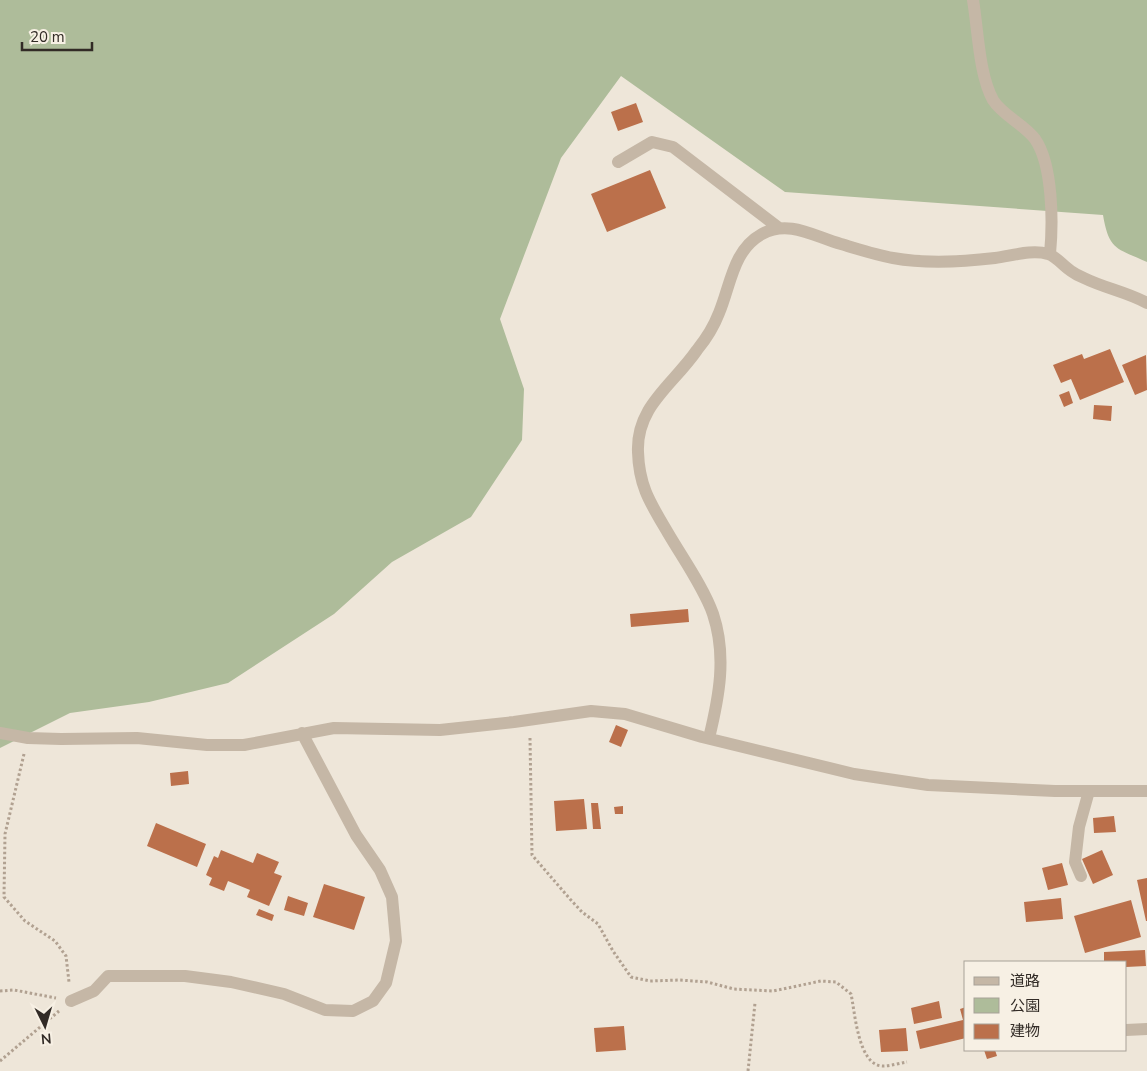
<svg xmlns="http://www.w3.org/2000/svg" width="1147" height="1071" font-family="'Nunito Sans','Noto Sans JP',sans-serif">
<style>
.green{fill:#aebc9a}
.building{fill:#bb704b}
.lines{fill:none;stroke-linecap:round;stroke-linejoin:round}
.path{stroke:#b1a191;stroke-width:3;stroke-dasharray:2.5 2.5;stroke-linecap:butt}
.lane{stroke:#c5b7a6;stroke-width:12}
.street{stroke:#c5b7a6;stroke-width:12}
</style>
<rect width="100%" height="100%" fill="#eee6d9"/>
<path class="green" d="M0,0h1147v262c-31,-14 -38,-12 -44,-47l-318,-23 -164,-116 -60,82 -61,161 24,70 -2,51 -51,77 -79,45 -58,52 -106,69 -79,19 -79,11 -70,35z"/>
<path class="building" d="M636,103l7,19 -25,9 -7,-19z
M650,170l16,38 -59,24 -16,-38z
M1110,349l14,33 -44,18 -9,-21 -10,4 -8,-18 29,-11 2,5z
M1146,355l1,35 -12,5 -13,-30z
M1069,391l4,12 -9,4 -5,-12z
M1094,405l18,1 -1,15 -18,-2z
M688,609l1,13 -58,5 -1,-13z
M616,725l12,5 -7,17 -12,-5z
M188,771l1,13 -18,2 -1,-13z
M584,799l3,30 -31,2 -2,-30z
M591,803h7l3,26h-8z
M623,806v8h-8l-1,-7z
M1114,816l2,16 -22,1 -1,-15z
M156,823l50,21 -9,23 -50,-21z
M221,850l32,13 4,-10 22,9 -5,11 8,3 -13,30 -22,-9 3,-7 -22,-9 -4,10 -15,-6 3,-7 -6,-3 8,-19 4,2z
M1102,850l11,25 -20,9 -11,-25z
M1062,863l6,22 -20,5 -6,-22z
M1147,878v43h-1l-9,-41z
M324,884l41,13 -11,33 -41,-13z
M288,896l20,7 -4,13 -20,-6z
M1061,898l2,21 -37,3 -2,-20z
M1131,900l10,37 -56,16 -11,-37z
M259,909l15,6 -2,6 -16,-6z
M1145,950l1,16 -20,1v-5h-22v-10z
M939,1001l3,17 -28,6 -3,-16z
M966,1007v31l-46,11 -4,-18 47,-11 -3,-11z
M624,1026l2,24 -30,2 -2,-24z
M906,1028l2,23 -27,1 -2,-22z
M984,1050h11l2,6 -10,3z"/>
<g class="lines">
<path class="path" d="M530,738l2,117 38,44 12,13 16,12 15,27 18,26 19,4 29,-1 28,2 27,7 39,2 48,-10 15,1 15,12c4,18 7,72 32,72 8,0 17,-3 24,-4
M24,754l-19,80 -1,63 21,24 30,20 11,15 3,26
M0,991l14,-1 42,8
M0,1061l59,-50
M748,1071l7,-68"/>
<path class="lane" d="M1081,876l-6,-14 4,-35 10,-36
M1126,1030l21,-1"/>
<path class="street" d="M973,0c5,30 6,75 20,100 9,15 32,25 42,39 18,26 18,84 15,115
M618,162l34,-20 21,5 106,81
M0,733l28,5 33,1 76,-1 70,7h37l90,-17 106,2 74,-8 77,-11 34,3 77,23 152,37 74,11 127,6h92
M709,738c10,-41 18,-82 4,-124 -9,-26 -31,-57 -45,-81 -17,-29 -29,-46 -30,-81 -2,-46 35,-67 59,-102 9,-11 17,-24 22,-37 12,-29 14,-63 43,-79 27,-15 53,3 79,10 17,5 35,11 52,14 33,6 68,4 102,0 16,-2 37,-9 53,-4 8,2 15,12 23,17 4,3 8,5 13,7 20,10 43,14 63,25
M71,1001l23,-10 14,-15h77l46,6 53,12 41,16 28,1 20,-10 13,-18 10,-42 -4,-44 -12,-27 -24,-35 -54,-102"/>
</g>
<rect x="964" y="961" width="162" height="90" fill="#f7f0e4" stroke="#a8a198"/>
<rect x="974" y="977" width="25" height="8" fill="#c5b7a6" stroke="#a8a198"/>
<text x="1010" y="986" font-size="15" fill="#322b26">道路</text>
<rect x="974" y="998" width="25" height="15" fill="#aebc9a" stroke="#a8a198"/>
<text x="1010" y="1011" font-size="15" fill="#322b26">公園</text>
<rect x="974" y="1024" width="25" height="15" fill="#bb704b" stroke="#a8a198"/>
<text x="1010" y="1036" font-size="15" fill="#322b26">建物</text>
<g transform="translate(45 1026) rotate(175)" stroke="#f7f0e4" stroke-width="4" paint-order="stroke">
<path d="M0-4L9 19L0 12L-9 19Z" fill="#322b26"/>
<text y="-8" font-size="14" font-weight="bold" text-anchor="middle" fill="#322b26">N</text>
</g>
<path d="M22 42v8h70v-8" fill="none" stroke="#322b26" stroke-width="2.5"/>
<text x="30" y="42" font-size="15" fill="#322b26" stroke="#f7f0e4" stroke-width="4" paint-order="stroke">20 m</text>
</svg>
